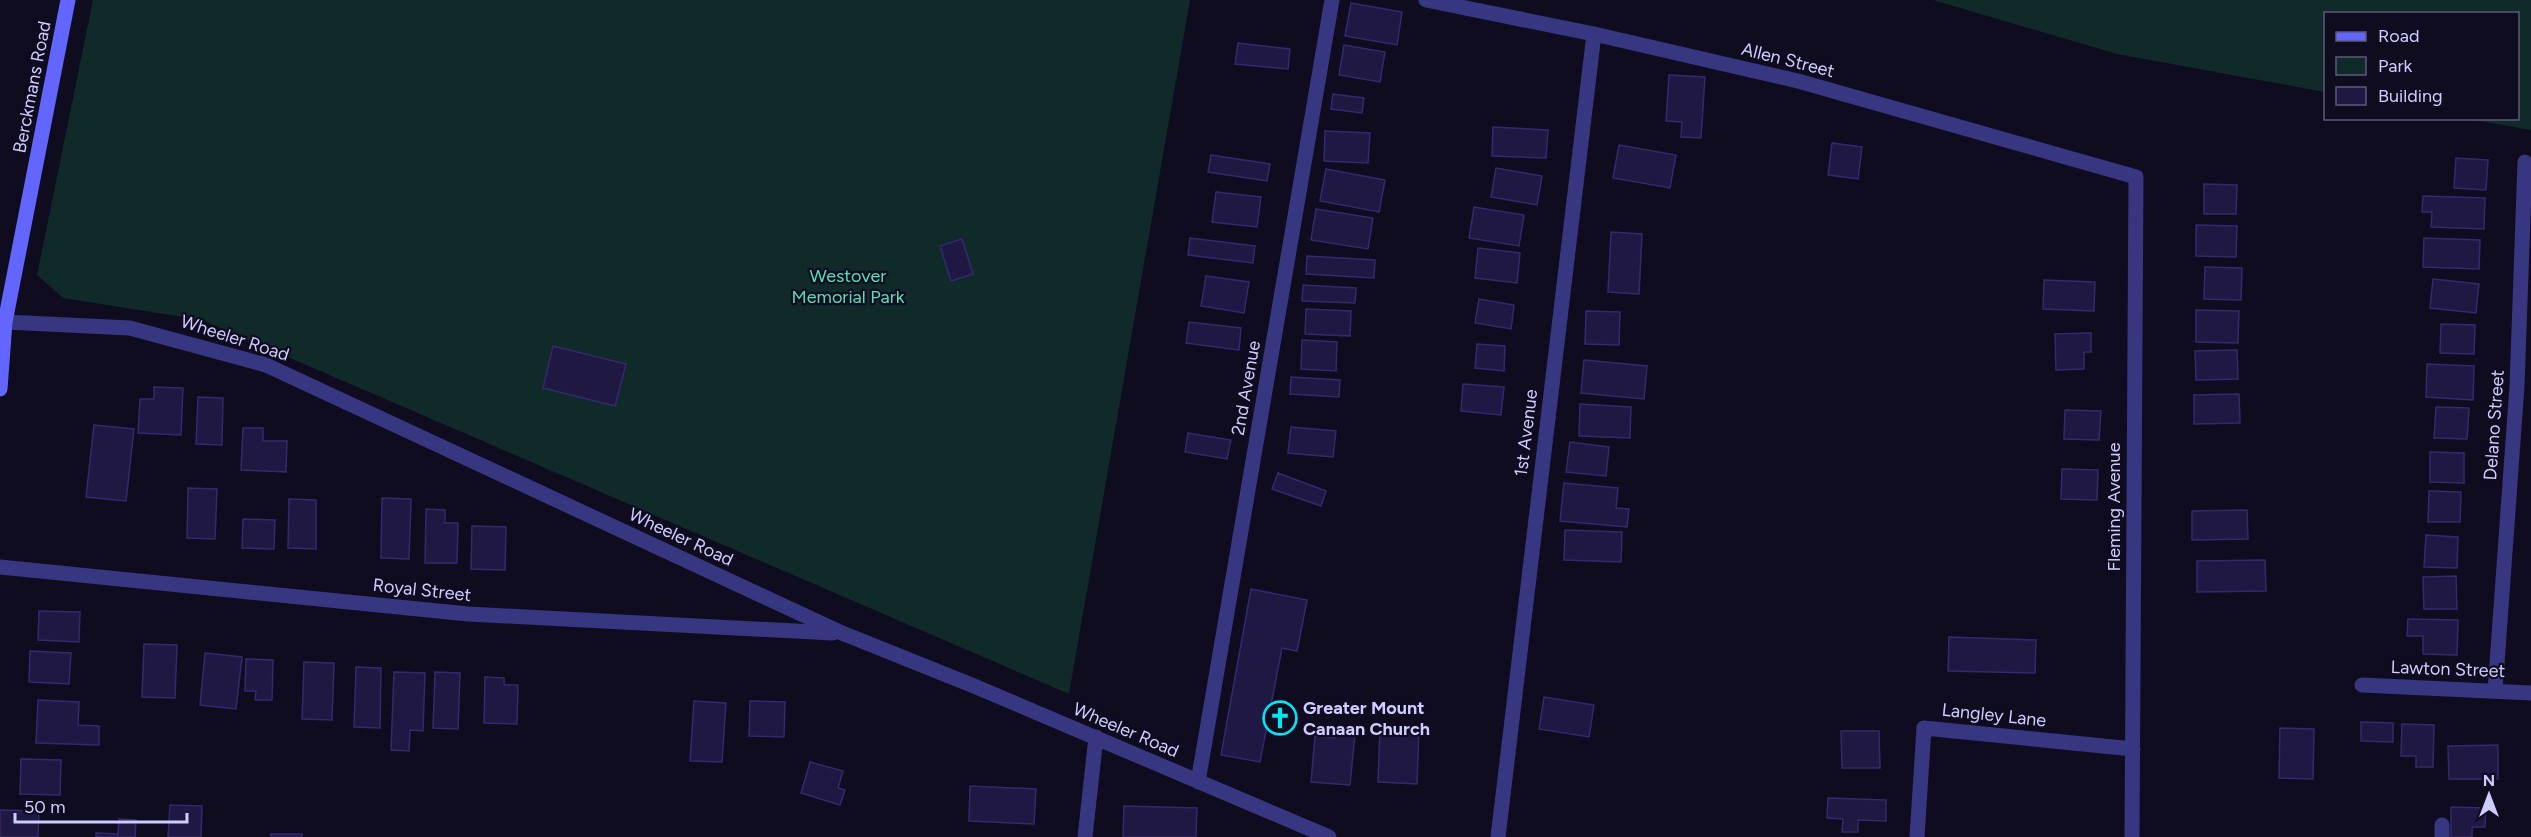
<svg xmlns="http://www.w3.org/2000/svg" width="2531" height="837" font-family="Figtree,sans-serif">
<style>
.green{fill:#0f2a28}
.building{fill:#1f1842;stroke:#34296e;stroke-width:1.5}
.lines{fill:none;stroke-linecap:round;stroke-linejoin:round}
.minor{stroke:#363681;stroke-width:15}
.secondary{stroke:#6365ff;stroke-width:15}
.labels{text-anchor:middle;stroke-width:4.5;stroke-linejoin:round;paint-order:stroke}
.street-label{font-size:18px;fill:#cfccff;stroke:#0f0c20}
.park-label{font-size:18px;fill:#55e1b8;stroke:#0f0c20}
.poi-label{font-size:18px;font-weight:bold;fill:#cfccff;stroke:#0f0c20;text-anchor:start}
</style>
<rect width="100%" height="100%" fill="#0f0c20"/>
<path class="green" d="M93,0h1097l-121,694 -867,-374 -139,-22 -26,-23z
M1933,0h598v130l-62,-11 49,-1v-104h-192l-1,78 -208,-38z"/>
<path class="building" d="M1351,3l51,9 -5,33 -52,-9z
M1238,43l52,6 -2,20 -53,-5z
M1344,45l41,7 -5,30 -41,-7z
M1669,75l36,2 -4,61 -20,-1 1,-15 -16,-1z
M1333,94l31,4 -2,15 -31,-4z
M1493,127l55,3 -2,28 -54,-2z
M1325,131l45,2 -2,30 -44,-2z
M1832,143l30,4 -4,32 -30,-4z
M1619,145l57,10 -6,33 -57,-10z
M1211,155l59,9 -3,17 -59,-9z
M2456,158l32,2 -2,30 -32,-2z
M1496,168l46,8 -5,29 -46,-8z
M1326,169l59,11 -6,32 -59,-11z
M2204,184l33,1 -1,29h-32z
M1216,192l45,5 -4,30 -45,-5z
M2423,196l62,2 -1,31 -53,-2 1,-15h-10z
M1474,207l50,8 -5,31 -50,-8z
M1316,209l57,9 -5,31 -57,-9z
M2196,225l41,1 -1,31 -40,-1z
M1611,232l31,2 -3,60 -31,-2z
M1190,238l65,8 -2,17 -65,-8z
M2424,238l56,2 -1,29 -56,-2z
M962,239l11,35 -22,7 -11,-35z
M1478,248l42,5 -3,30 -42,-5z
M1307,256l68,4 -1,18 -68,-4z
M2205,267l37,1 -1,32 -37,-1z
M1206,276l43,6 -5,31 -43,-7z
M2433,279l46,5 -3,29 -46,-5z
M2044,280l51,2 -1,29 -51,-2z
M1303,285l53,3 -1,15 -53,-2z
M1479,299l35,6 -3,24 -36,-6z
M1306,309l45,2 -1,25 -45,-2z
M2196,310l43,1 -1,32 -42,-1z
M1586,311l34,1 -1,33 -34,-1z
M1189,322l52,6 -2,22 -53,-7z
M2441,324l34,1 -1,29 -34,-1z
M2091,333v19h-7v17l-28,1 -1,-36z
M1302,340l35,2 -1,29 -35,-2z
M1477,344l28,2 -1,25 -29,-3z
M553,346l73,18 -11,42 -72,-18z
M2237,350l1,29 -42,1 -1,-29z
M1584,360l63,6 -3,33 -63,-6z
M2427,364l47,2 -1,34 -47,-3z
M1291,377l49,3 -1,17 -49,-3z
M1463,384l41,3 -3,28 -40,-4z
M154,387l29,1 -2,47 -43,-2 2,-34h14z
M2239,394l1,29 -46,1v-29z
M198,397l25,1 -1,47 -26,-1z
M1580,404l51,3 -1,31 -51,-2z
M2436,407l33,1 -2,31 -33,-1z
M2065,410l36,1 -2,29 -35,-1z
M94,425l40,4 -8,72 -40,-4z
M1291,427l45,4 -3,26 -45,-4z
M243,428h20v13h24l-1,31 -45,-2z
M1188,433l43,7 -4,19 -42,-7z
M1570,442l39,5 -3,29 -40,-4z
M2430,452l34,1v30l-34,-1z
M2062,469l36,1 -1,30 -36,-1z
M1278,473l48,18 -5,15 -49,-17z
M1564,483l54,5 -2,20 13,1 -2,18 -67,-6z
M188,488l29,1 -2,50 -28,-1z
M2429,491l32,1 -1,30h-32z
M382,498l29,1 -2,60 -28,-1z
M289,499l27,1v49l-28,-1z
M426,509l19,1v13h13l-1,40h-32z
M2247,510l1,29 -56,1v-29z
M243,519l32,1 -1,29 -32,-1z
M472,526l34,1 -1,43 -34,-1z
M1565,530l57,2 -1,30 -57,-2z
M2426,535l32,2 -1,31 -33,-1z
M2265,560l1,31 -69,1v-31z
M2456,576l1,33h-33l-1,-32z
M1251,589l56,11 -10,51 -15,-3 -22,114 -39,-7z
M39,611l41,1 -1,30 -41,-2z
M2408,619l50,1 -1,35 -34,-1v-18h-16z
M1949,637l87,3 -1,33 -87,-2z
M144,644l33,1 -2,53 -33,-1z
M30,651l41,2 -2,31 -40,-2z
M205,653l37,4 -6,52 -36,-4z
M246,659l27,1 -1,40h-17l1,-9h-11z
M304,662l30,1 -2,57 -30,-1z
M356,667l25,1 -1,60 -26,-1z
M394,672l31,1 -2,58 -13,-1 -1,21 -18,-1z
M435,672l25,1 -2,56 -25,-1z
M485,677l19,1v7h14l-1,39 -33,-1z
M1544,697l50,8 -5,32 -50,-8z
M38,700l41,2 -1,23 21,1v19l-63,-2z
M694,701l32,2 -4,59 -32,-1z
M750,701l35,1 -1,35 -35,-1z
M2361,722l32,1v19l-32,-1z
M2402,724l32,1 -1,42h-17v-11h-15z
M2280,728l34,1 -1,50 -34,-1z
M1380,729l39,1 -2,54 -39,-2z
M1841,731h38l1,37h-38z
M1336,732l19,2 -5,51 -39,-3 4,-46 20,2z
M2498,745v34h-49l-1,-33z
M21,759l40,1 -1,35 -40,-1z
M810,762l33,9 -5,17 7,2 -5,15 -39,-12z
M970,786l66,3 -2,35 -65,-3z
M1828,798l58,2v21l-28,-1v12h-16l1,-13 -16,-1z
M170,805l32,1 -1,31h-33z
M1124,806l73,2 -1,29h-73z
M2451,807l35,1 -1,19h-13v10h-21z
M0,810l39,1 -1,26h-38z
M119,819l17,1 -1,17h-39v-4l22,1z
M271,834h31v3h-31z"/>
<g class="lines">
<path class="minor" d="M1426,0l168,34 204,47 338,96 -4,660
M5,322l125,6 136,37 576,268 132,53 355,151
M0,567l468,47 365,19
M2362,685l169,8
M2495,691l22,-305 8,-224
M1198,782l134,-782
M1085,837l11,-100
M1498,837l96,-803
M1917,837l7,-109 209,21
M2442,837v-12"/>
<path class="secondary" d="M0,389l5,-67 63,-322"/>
</g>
<defs>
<symbol id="church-ring" viewBox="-11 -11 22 22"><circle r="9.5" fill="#0f0c20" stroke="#00e8f7" stroke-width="1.5"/><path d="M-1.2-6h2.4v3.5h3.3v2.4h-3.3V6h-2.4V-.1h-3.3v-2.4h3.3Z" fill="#00e8f7"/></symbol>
</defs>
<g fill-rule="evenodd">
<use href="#church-ring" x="1261" y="699" width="38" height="38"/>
</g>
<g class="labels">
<g class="street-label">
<text transform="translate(1788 60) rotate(14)" y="6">Allen Street</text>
<text transform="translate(32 87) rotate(-79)" y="6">Berckmans Road</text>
<text transform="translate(235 338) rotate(18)" y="6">Wheeler Road</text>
<text transform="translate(1246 388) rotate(-80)" y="6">2nd Avenue</text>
<text transform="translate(2494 425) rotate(-86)" y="6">Delano Street</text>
<text transform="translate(1526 433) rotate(-83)" y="6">1st Avenue</text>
<text transform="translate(2114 507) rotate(-90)" y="6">Fleming Avenue</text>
<text transform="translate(681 537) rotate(25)" y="6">Wheeler Road</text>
<text transform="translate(422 590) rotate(6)" y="6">Royal Street</text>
<text transform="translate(2448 669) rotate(2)" y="6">Lawton Street</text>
<text transform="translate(1994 715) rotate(6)" y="6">Langley Lane</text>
<text transform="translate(1126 730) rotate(23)" y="6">Wheeler Road</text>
</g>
<g class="park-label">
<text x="848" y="282">Westover<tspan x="848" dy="21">Memorial Park</tspan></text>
</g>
<g class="poi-label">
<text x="1303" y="714">Greater Mount<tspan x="1303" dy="21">Canaan Church</tspan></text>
</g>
</g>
<rect x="2324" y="12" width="195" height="108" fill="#0f0c20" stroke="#5c5979" stroke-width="1.5"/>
<rect x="2336" y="32" width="30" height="9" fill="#6365ff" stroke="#5c5979" stroke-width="1.5"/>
<text x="2378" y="42" font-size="18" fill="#cfccff">Road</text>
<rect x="2336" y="57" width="30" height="18" fill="#0f2a28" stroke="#5c5979" stroke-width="1.5"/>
<text x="2378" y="72" font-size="18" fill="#cfccff">Park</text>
<rect x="2336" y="87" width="30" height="18" fill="#1f1842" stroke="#5c5979" stroke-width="1.5"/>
<text x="2378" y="102" font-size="18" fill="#cfccff">Building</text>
<g transform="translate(2489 795)" stroke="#0f0c20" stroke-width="4.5" paint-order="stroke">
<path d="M0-4.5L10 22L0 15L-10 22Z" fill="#cfccff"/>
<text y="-9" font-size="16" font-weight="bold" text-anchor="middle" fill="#cfccff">N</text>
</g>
<path d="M15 813v9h172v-9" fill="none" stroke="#cfccff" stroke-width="3"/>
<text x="24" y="813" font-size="18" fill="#cfccff" stroke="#0f0c20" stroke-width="4.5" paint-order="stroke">50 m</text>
</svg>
